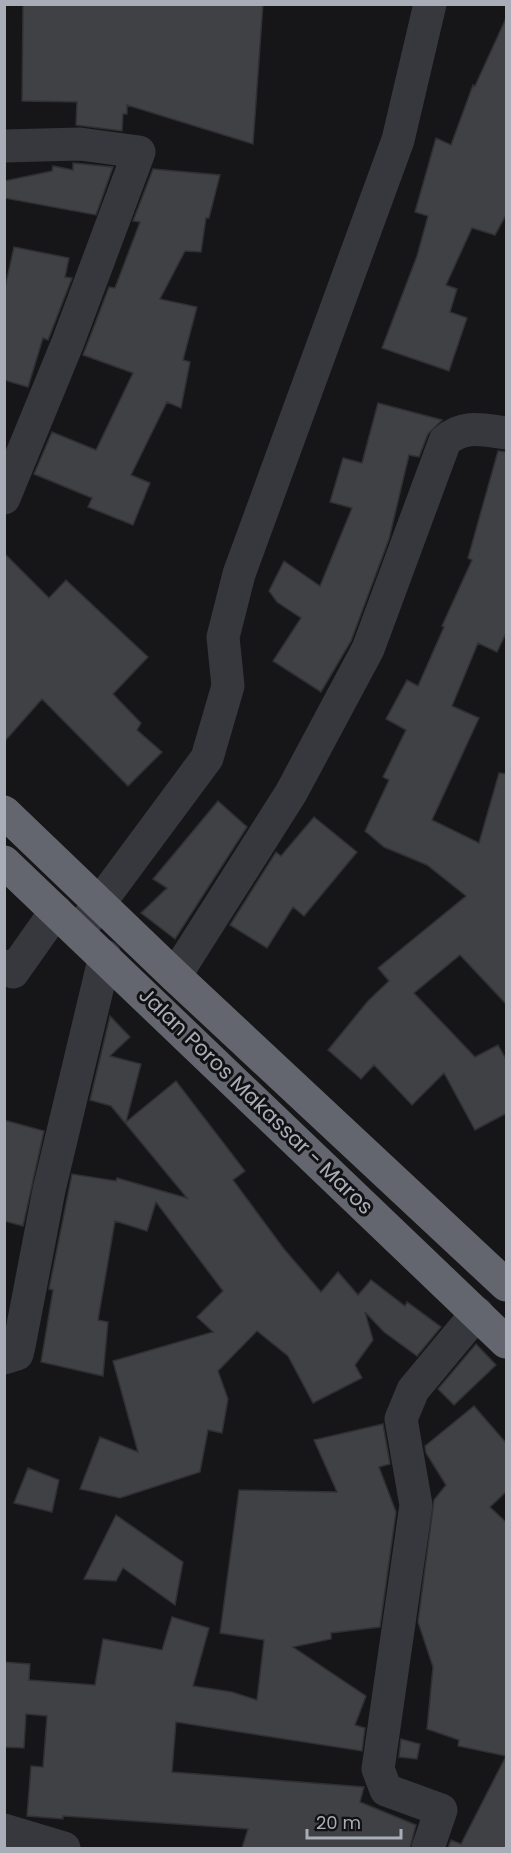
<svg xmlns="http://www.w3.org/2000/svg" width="511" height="1853" font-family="Poppins,sans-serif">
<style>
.building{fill:#404145;stroke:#303034;stroke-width:1.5}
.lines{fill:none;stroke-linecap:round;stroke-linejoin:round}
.minor{stroke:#37383d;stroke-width:33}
.highway{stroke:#63666e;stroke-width:33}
.labels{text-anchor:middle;stroke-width:6;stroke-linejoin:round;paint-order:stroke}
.street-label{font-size:21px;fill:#a8adb8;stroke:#111113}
</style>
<rect width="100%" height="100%" fill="#161618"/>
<path class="building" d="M23,4h240l-10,140 -126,-39v9h-4l-1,17 -46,-6 1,-23 -55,-1z
M507,16v197l-12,22 -23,-7 -26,57 11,4 -7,23 17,6 -18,53 -67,-23 35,-92 11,-40 -13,-4 21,-74 15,7 22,-60 2,1z
M73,163l40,4 -17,48 -92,-17v-17l48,-10 1,-5 20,4z
M153,169l67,6 -11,43h-3l-5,34 -16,-1 -25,48 37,8 -14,53 7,2 -9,46 -14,-6 -36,73 19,8 -17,42 -45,-18 4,-9 -58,-24 18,-42 44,18 37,-77 -50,-18 26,-68 6,1 25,-66 -7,-1z
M14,247l55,11 -4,19 7,1 -24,62 -5,-2 -15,49 -24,-7v-88z
M378,403l64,17 -14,14 -9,23 -10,-2 -20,84 -38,102 -30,51 -48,-31 28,-43 -24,-16 -8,-11 15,-30 36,25 32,-78 -22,-6 13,-44 19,5z
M498,451l9,1v179l-10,21 -19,-9 -26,63 27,12 -47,102 47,23 20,-70 8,1v231l-47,-50 -46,38 61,64 23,-12 9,16v52l-32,17 -31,-57 -32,32 -38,-40 -13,14 -33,-29 40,-49 21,-20 -11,-13 88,-72 -39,-31 -43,-18 -19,-16 24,-51 -6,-3 23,-47 -20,-11 21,-39 11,6 26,-59 -2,-1 30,-66 -4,-2z
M4,553l45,45 17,-18 82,77 -35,37 28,29 -4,7 25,22 -34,34 -86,-87 -38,43z
M218,801l29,26 -72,112 -34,-26 26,-25 -14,-9z
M314,817l43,35 -53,64 -11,-9 -26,41 -37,-23 46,-73 5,4z
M110,1016l20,21 -20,19 31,8 -15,58 50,-41 69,90 -12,9 51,69 37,43 17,-20 20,23 13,-15 34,26 2,-4 34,25 -24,29 -33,-24 -19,-20 8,28 -18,25 7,13 -49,25 -25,-47 -31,-25 -39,40 10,28 -6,34 -14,-3 -8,42 -80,26 -40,-9 20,-52 38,15 -25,-91 100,-29 -16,-15 26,-26 -67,-89 -9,29 -32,-10 -17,99 10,2 -5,54 -62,-14 12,-72 -4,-1 23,-115 44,7 1,-3 70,20 -76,-92 -21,-6z
M4,1120l40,11 -21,95 -19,-5z
M476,1344l20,21 -42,40 -16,-16z
M474,1406l33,38v47l-17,16 17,16v325h-59l3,-8 10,4 45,-88 -48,-10 1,-6 -32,-11 6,-62 -15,-45 16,-122 12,-15 -20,-32 -1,-7z
M383,1424l7,40 -11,3 17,45 -16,115 -49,6v6l-38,8 73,49 -11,29 10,3 -3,23 -186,-29 -4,50 192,15 -4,15 56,23 -6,23h-168l6,-19 -185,-13v3l-36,-3 4,-50 12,1 4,-51 -21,-2 -2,34 -20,-1v-85l26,2 -1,16 66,5 8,-46 59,11 10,-33 37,11 -16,58 39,6 25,8 7,-60 -44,-7 19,-143 98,2 -23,-52z
M28,1468l31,12 -7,32 -38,-9z
M116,1515l67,47 -8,43 -52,-37 -7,13 -32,-2z
M401,1739l19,5 -3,15 -18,-2z"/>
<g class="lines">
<path class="minor" d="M4,146l76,-2 59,8 -71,190 -64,156
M78,932l129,-174 21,-72 -5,-49 16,-63 159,-434 32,-136
M4,966l9,6 43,-61
M175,976l116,-183 77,-144 77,-208c19,-17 38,-11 61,-8
M4,1358l13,-4 2,-8 30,-156 56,-234
M4,1830l60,18
M428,1848l13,-38 -55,-20 -8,-21 38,-264 -15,-86 12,-29 64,-77"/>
<path class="highway" d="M4,812l171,164 331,309
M4,862l502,480"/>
</g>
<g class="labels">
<g class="street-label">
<text transform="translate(256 1101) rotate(44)" y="7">Jalan Poros Makassar - Maros</text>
</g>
</g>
<rect width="511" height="1853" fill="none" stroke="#a8adb8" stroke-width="12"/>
<path d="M307 1829v9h94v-9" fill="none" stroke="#a8adb8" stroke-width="3"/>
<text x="316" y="1829" font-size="18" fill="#a8adb8" stroke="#111113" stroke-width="4.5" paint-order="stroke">20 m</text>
</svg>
